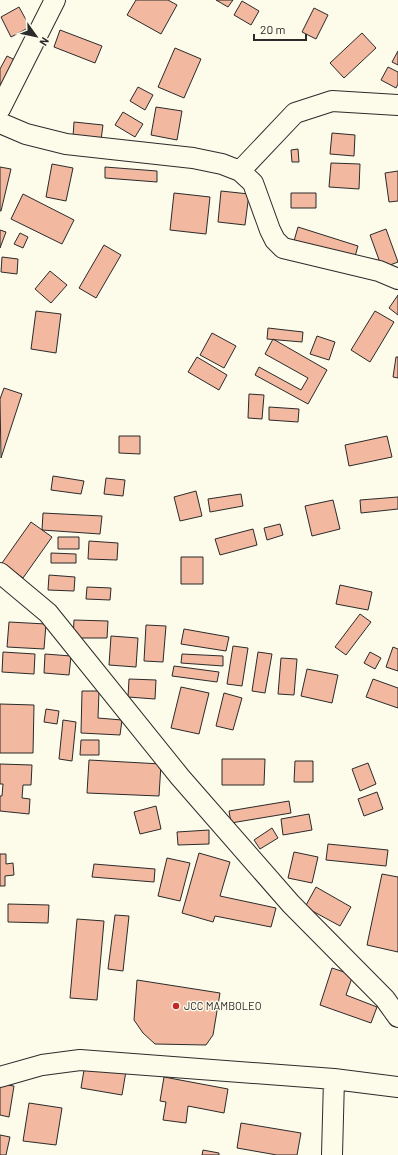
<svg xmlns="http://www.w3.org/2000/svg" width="398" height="1155" font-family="Barlow,sans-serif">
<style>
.building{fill:#f2b8a0;stroke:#2b2b2b}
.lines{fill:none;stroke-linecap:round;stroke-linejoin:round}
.minor-casing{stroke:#2b2b2b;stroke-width:22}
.minor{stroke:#fdfbea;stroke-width:20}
.poi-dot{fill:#c62828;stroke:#fdfbea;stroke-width:1.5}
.labels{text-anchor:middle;stroke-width:3;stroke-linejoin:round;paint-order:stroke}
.poi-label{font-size:11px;fill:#2b2b2b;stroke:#fdfbea;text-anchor:start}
</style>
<rect width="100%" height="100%" fill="#fdfbea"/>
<path class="building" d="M136,0h32l9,5 -16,29 -34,-19z
M216,0h17l-5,7z
M242,1l17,10 -8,14 -17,-10z
M19,7l11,20 -19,10 -10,-20z
M314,8l14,7 -12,24 -14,-7z
M60,30l42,16 -7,17 -41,-16z
M362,33l14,15 -32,30 -14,-15z
M175,48l26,11 -17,39 -26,-11z
M398,51v14l-6,-3z
M7,56l10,5 -17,33v-25z
M388,67l10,5v12l-2,4 -15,-8z
M138,87l15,8 -8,15 -15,-9z
M156,107l26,4 -5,29 -26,-5z
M123,112l20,12 -8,13 -20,-12z
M74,122l29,3 -2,15 -28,-3z
M332,133l23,2 -1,21 -24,-2z
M298,149l1,13h-7l-1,-12z
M331,163l29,1 -1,25 -30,-2z
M52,164l21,4 -7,33 -20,-4z
M0,167l11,2 -10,42h-1z
M105,167l52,4v11l-52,-4z
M398,171v30l-9,1 -4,-29z
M221,191l28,3 -4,31 -27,-3z
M174,193l36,4 -4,37 -36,-4z
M291,193h25v15h-25z
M23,194l51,26 -12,24 -51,-25z
M298,227l60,19 -4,14 -60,-19z
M386,229l12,33 -16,6 -12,-33z
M0,230l6,2 -6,16z
M20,233l8,4 -5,11 -9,-4z
M104,245l17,10 -25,43 -17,-10z
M2,257l16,2 -1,15 -16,-2z
M50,271l17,14 -16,18 -16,-14z
M398,295v20l-9,-7z
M36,311l25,3 -5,39 -25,-4z
M375,311l19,11 -24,40 -19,-12z
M268,328l35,4 -1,10 -35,-3z
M212,333l24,13 -12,22 -24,-13z
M317,336l18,6 -6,18 -19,-6z
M273,339l54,31 -19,34 -53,-29 4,-8 42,23 7,-12 -43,-24z
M197,357l30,18 -8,15 -31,-18z
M396,357h2v21l-5,-1z
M4,388l18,6 -21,64 -1,-59z
M249,394l15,1 -2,24 -14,-1z
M269,407l30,2 -1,13 -29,-2z
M119,436h21v18l-21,-1z
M387,436l5,21 -43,9 -4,-21z
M53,476l31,5 -3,13 -30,-4z
M106,478l19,2 -2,16 -19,-2z
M196,491l6,25 -22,5 -6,-24z
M241,494l2,12 -33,6 -2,-13z
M398,497v12l-37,4 -1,-13z
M333,500l7,29 -28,7 -7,-30z
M43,513l59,3 -2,18 -58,-4z
M31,522l21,15 -29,41 -21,-15z
M280,524l3,11 -16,5 -3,-12z
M253,529l4,16 -37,10 -5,-16z
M58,537h21v12h-21z
M89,541l29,2 -1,17 -29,-1z
M51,553l25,1v9h-25z
M181,557h22v27h-22z
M49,575l26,2 -1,14 -26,-1z
M340,585l32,7 -4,18 -32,-6z
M87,587l24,1 -1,12 -24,-1z
M360,614l11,8 -25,33 -11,-8z
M74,620l34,1 -1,17h-34z
M9,622l37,2 -2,25 -37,-2z
M146,625l20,1 -3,36 -19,-1z
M184,629l45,8 -3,14 -45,-7z
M111,636l27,2 -2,29 -27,-2z
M233,646l15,2 -6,38 -15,-2z
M393,647l5,2v22l-12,-4z
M3,652l32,2 -1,20 -32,-2z
M258,652l14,2 -7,39 -13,-2z
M370,652l11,6 -6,11 -11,-6z
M45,654l26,2 -2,19 -25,-2z
M182,654l41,2v10l-42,-3z
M281,658l16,1 -3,36 -16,-1z
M174,666l45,6 -2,10 -45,-6z
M307,669l31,6 -6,28 -31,-7z
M129,679l27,1 -1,19 -27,-2z
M373,679l25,9v20l-32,-11z
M181,687l28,6 -10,41 -28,-6z
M82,691h17l-1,27 24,2 -2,15 -39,-2z
M224,693l18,5 -9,32 -17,-4z
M0,704l34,1 -1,48h-33z
M46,709l13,2 -2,13 -13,-2z
M63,720l13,2 -4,39 -13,-2z
M81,740h18v15h-19z
M222,759h43l-1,26h-42z
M89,760l72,4 -2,32 -72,-3z
M295,761h18v21h-19z
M368,763l8,21 -16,7 -8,-22z
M0,764l32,1 -1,20h-8l-1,13 8,1 -1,15 -29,-3v-15h2l1,-12h-3z
M377,792l6,17 -19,7 -6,-17z
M289,801l2,12 -60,10 -2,-12z
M156,806l5,23 -21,5 -6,-22z
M309,814l3,16 -29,5 -2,-16z
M272,828l6,10 -18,11 -6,-9z
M209,830v14l-31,1 -1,-13z
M328,844l60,6 -2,16 -60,-6z
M294,852l24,5 -6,26 -24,-5z
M199,853l31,9 -10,34 56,12 -5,19 -56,-11 -2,6 -31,-9z
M0,854h6v10l7,-1 1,12 -9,1v10h-5z
M167,858l23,5 -10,38 -22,-5z
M94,864l61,5 -1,13 -62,-5z
M382,874l16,3v75l-31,-7z
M316,887l35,20 -11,19 -35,-19z
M8,904l41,1 -1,18 -40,-1z
M115,915l14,1 -6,55 -15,-2z
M77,919l27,2 -7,79 -27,-2z
M332,968l21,7 -7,20 31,12 -6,16 -51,-18z
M137,980l83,13 -7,42 -7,10 -51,-1 -12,-11 -9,-13z
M85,1064l41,7 -4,24 -41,-7z
M164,1077l64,12 -4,24 -36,-7 -2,17 -23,-3 3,-18 -6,-1z
M0,1084l14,2 -5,31 -9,-2z
M29,1103l33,5 -6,37 -33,-4z
M241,1123l60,10 -4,22h-20l-40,-7z
M0,1135l10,2 -4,18h-6z
M203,1150l16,3v2h-17z"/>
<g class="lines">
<defs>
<path id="minor" d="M0,109l55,-109
M0,123l26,11 40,10 127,14 29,6 18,7 13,12 17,47 5,10 8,8 96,23 19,8
M240,171l55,-58 37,-12 66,4
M0,573l48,40 132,164 111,127 94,95 13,18
M0,1077l42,-12 38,-5 254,19 64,8
M332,1155l2,-76"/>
</defs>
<use href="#minor" class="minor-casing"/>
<use href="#minor" class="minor"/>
</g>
<circle class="poi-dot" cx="176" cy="1006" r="4"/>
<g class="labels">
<g class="poi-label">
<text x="184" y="1010">JCC MAMBOLEO</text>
</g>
</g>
<g transform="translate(36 36) rotate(123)" stroke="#fdfbea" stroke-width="3" paint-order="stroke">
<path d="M0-3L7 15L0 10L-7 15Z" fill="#2b2b2b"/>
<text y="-6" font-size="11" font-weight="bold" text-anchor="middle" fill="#2b2b2b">N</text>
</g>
<path d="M254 34v6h52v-6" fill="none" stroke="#2b2b2b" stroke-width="2"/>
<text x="260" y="34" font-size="12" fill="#2b2b2b" stroke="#fdfbea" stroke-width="3" paint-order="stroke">20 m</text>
</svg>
